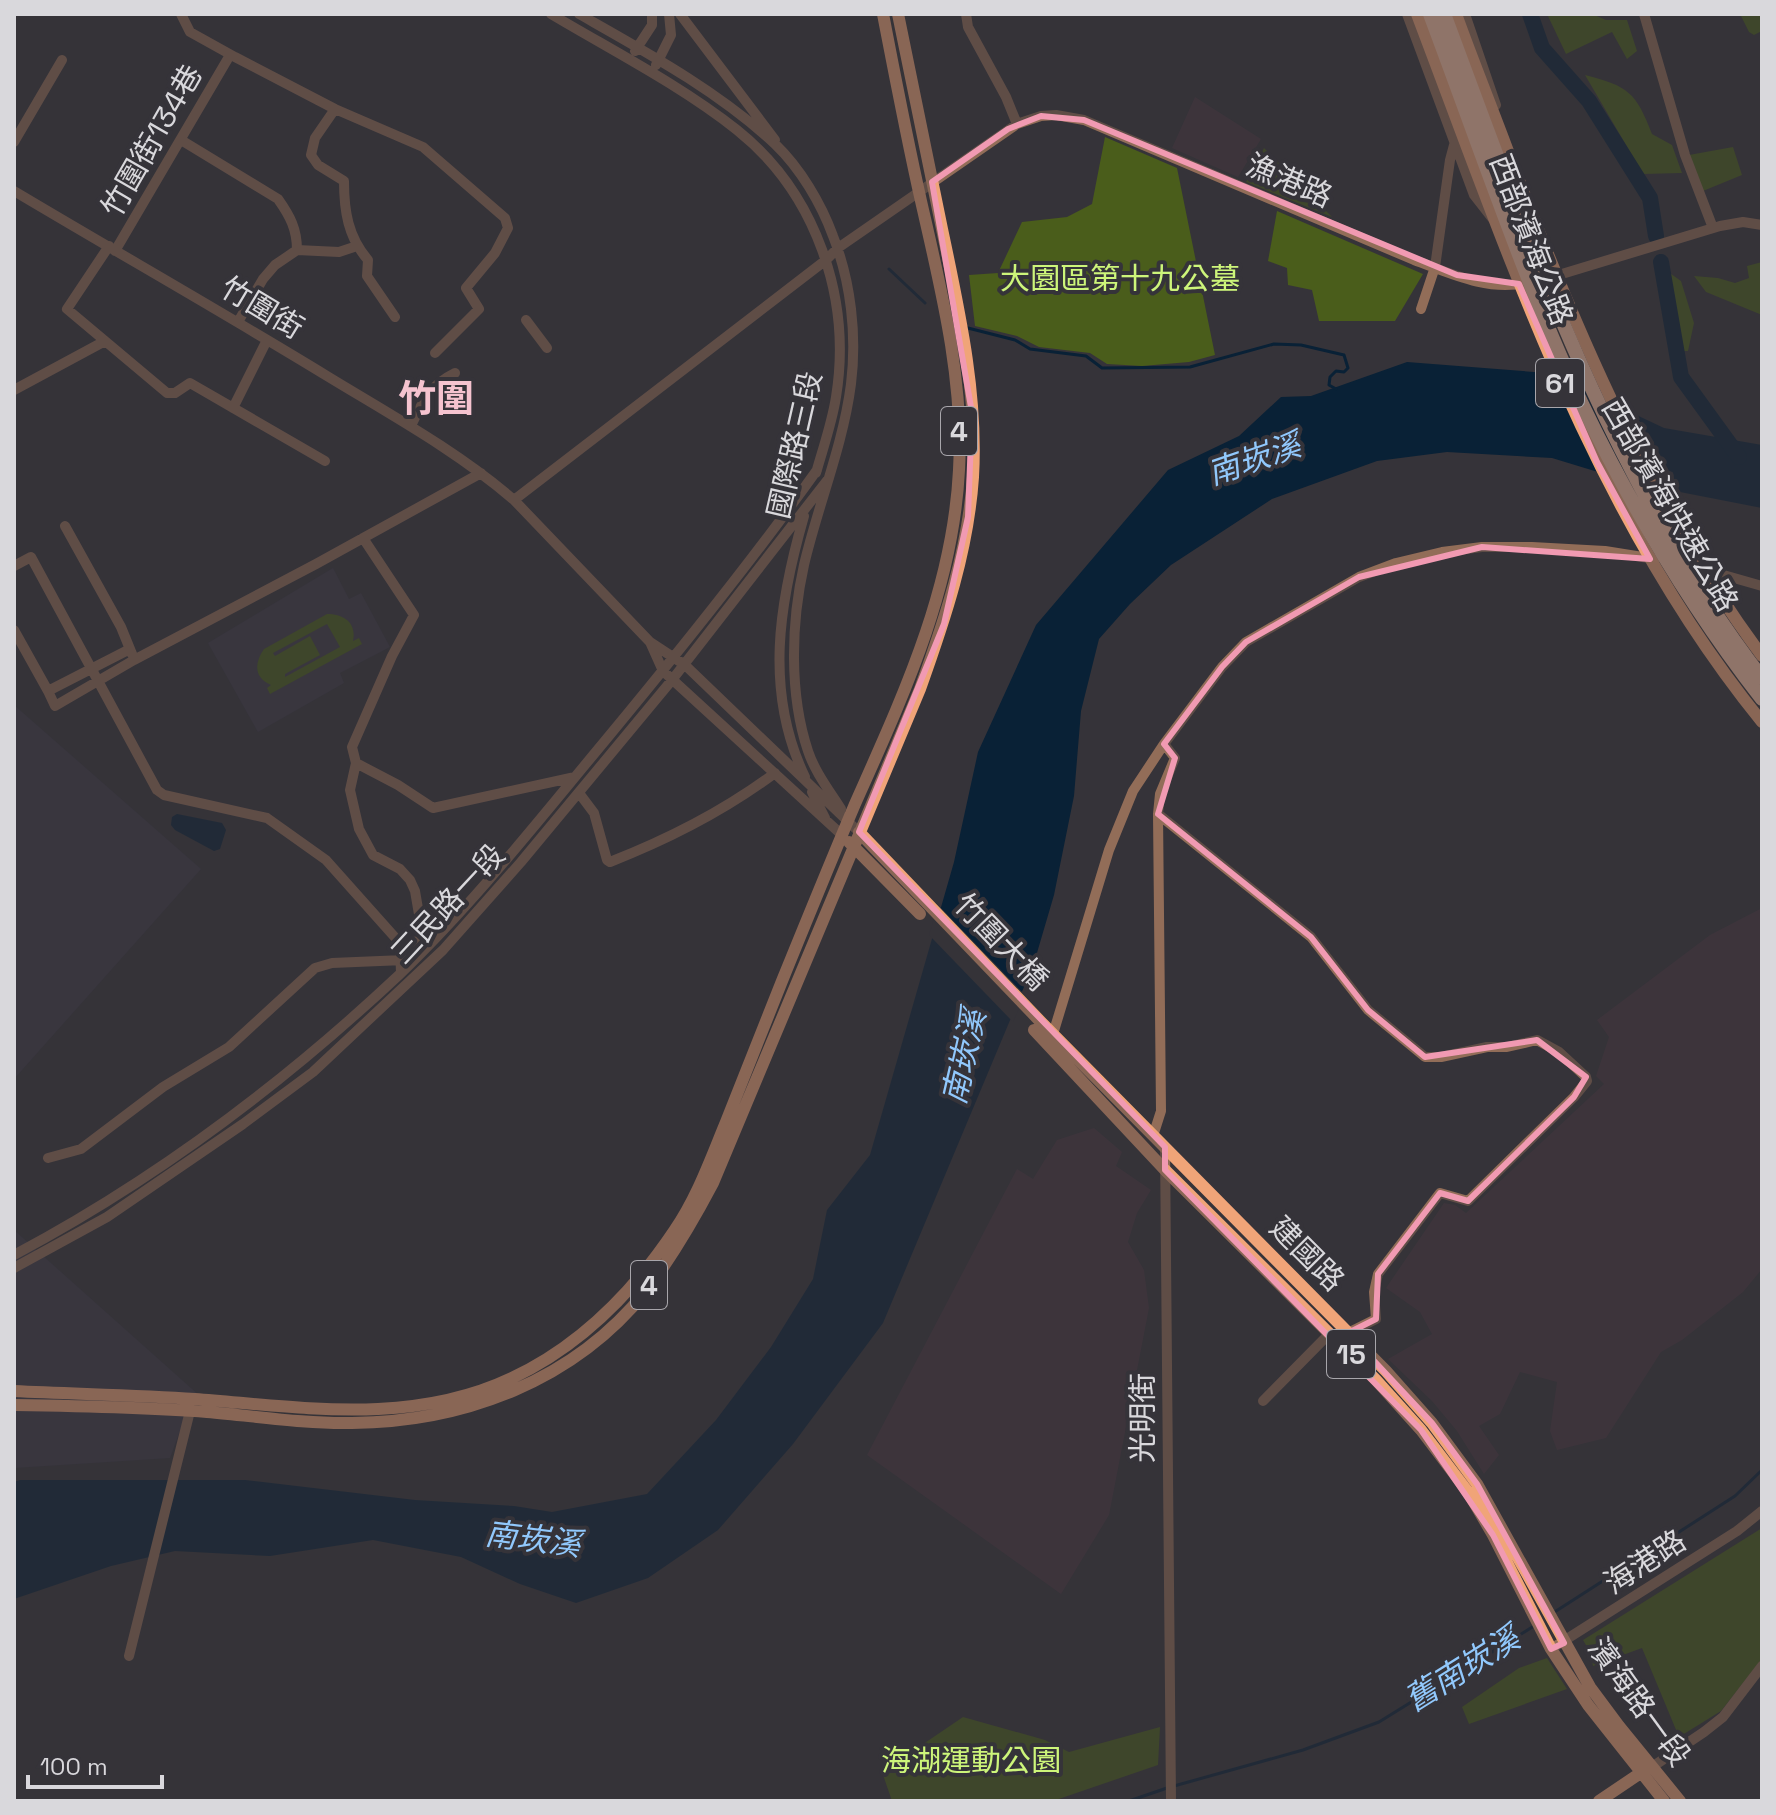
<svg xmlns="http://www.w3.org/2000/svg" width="1776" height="1815" font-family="'Space Grotesk','Noto Sans TC',sans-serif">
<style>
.industrial{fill:#48363f}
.built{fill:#3e3a46}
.green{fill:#4a5d1b;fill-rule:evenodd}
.water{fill:#092136}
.pier{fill:#353339}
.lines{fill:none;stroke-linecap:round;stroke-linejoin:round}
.stream{stroke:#092136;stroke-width:3}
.river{stroke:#092136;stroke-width:16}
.minor{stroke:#926d58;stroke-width:10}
.major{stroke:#f0a478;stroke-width:12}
.major-bridge{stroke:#f0a478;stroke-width:12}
.highway-bridge{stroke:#fcc4a5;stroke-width:14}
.marked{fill:none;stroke:#f19ab2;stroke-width:6;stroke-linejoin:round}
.labels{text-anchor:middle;stroke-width:8;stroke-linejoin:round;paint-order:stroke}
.shield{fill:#353339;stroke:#a8a6ab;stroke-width:2}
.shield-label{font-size:28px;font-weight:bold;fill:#d9d8dc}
.street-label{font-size:30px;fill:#d9d8dc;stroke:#353339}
.park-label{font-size:30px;fill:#cdf57a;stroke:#353339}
.water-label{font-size:32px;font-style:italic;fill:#91c8fc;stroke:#353339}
.district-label{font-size:38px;font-weight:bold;fill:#f5c3cf;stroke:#353339}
</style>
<rect width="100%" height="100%" fill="#353339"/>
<path class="industrial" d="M1195,97l66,42 -23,38 -66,-29z
M1762,908v361l-19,23 -61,48 -21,12 -55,86 -49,12 -7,-19 7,-49 -37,-10 -20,42 -21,12 20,29 -15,19 -27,-43 -25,-30 -44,-42 44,-25 -12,-22 -34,-24 58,-85 11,2 11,8 138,-129 -8,-8 13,-39 -12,-17 113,-85z
M1094,1128l28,24 -6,14 35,24 -14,23 -9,29 16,28 5,38 -40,207 -48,79 -194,-139 150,-286 16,10 24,-39z"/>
<path class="built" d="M333,568l16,31 12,-6 29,54 -50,26 4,10 -86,49 -50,-89z
M14,705l187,164 -187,210z
M14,1230l187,167 -17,23 -14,38 -156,10z"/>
<path class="green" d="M1547,14h45l14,6h21l10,31 -10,8 -15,-27 -46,22z
M1740,14h22v17l-8,4 -5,-3z
M1585,75c43,11 51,17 67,59l20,11 10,28 -39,1z
M1105,137l72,31 38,187 -26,7 -47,4 -35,-2 -17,-11 -51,-6 -22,-11 -42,-10 -6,-51 29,-2 24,-51 45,-5 25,-13z
M1733,147l9,28 -39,16 -14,-36z
M1264,148l68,69 -86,-35z
M1277,211l146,63 -28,47h-76l-7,-31 -24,-5 -1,-17 -19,-7z
M1762,262v53l-56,-23 -12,-16 24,2 17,5 14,-5 -2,-12z
M1667,271l14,10 13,42 -6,28h-7z
M327,614c17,0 30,9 26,27l6,-3 3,6 -92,50 -3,-6 4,-3c-17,-7 -17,-22 -7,-36zM327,624l13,23 -55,30v-3l35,-19 -10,-19 -35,20 -2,-3z
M1762,1528v131l-41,52 -42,26 -37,-89 -49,18 -3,-14 -7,-12z
M1547,1658l20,31 -98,35 -7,-17 57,-39z
M963,1717l82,23 24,12 91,-25 -2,38 -105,36h-161l-10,-29z"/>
<path class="water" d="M1407,362l140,11 117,55 98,17v63l-128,-25 -82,-25 -105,-6 -70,9 -105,38 -101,66 -41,39 -31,35 -18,72 -7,85 -20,99 -20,68 -151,360 -90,121 -75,86 -70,48 -72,25 -56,-19 -59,-27 -88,-17 -103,16 -95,-5 -64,15 -97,33v-117l6,-2h225l170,20 99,6 38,6 95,-18 69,-74 55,-73 42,-68 14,-69 43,-55 84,-293 24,-110 58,-127 132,-155 71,-34 42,-39 30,-1z
M177,814l45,9 4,7 -6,19 -6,2 -39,-21 -4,-5 1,-8z"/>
<path class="pier" d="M938,905l87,90 -12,27 -84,-87z"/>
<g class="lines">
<path class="stream" d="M889,269l36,34
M964,327l51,13 15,9 56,7 16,12 88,-1 84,-23 27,1 43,10 4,13 -4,4 -8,-1 -6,6 -1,8 7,4
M1553,1613l182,-117 27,-26
M1174,1786l129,-36 76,-28 155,-96
M1129,1801l38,-13"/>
<path class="river" d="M1530,14l12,34 47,53 61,97 6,38
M1661,262l20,115 58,80"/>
<path class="minor" d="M181,14l9,18 45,25 100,52 88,38 82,71 3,10 -13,25 -29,35 13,21 -44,44
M551,14c62,37 129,71 186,116 79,63 115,168 99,267 -4,26 -13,51 -20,76
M579,14c67,38 139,77 196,130 25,24 46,59 58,92 18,46 24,99 18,148 -8,62 -33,121 -47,181 -13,58 -15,129 4,186 7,21 21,39 33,58
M680,14l95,126
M966,14l2,13 38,70 11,27
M1407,14l67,181 18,23
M1465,14l31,91
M1644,14l41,141 28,73
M635,51l17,-26v-11
M656,65l15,-30 -2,-21
M335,109l-20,29 -4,17 7,10 26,16c0,30 4,56 24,79l-1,16 28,41
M181,140l97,59c12,17 19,30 19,51l-22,15 -12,14 -25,43
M14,142l48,-82
M14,191c104,62 210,122 313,185 64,39 130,75 187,124l136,142 35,23 174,167
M109,246l-42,63 100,84h8l15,-10 135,78
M297,250l42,2 18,-6
M115,251l115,-196
M1552,277l168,-51 23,-4 19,3
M1421,309l14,-42 15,-107 4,-15
M526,320l21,28
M14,390l91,-49
M233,408l34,-68
M411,426c11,-24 19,-41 44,-53
M514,500l312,-240 12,-12 179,-124 24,-8 15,-1 28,5 330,140c36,13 72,31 111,23
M804,516c-25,87 -40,175 1,261
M65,526l56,101 11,27
M363,538l51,77 -22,41 -40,91 4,16 42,22 35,23 142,-31
M14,566l17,-9 126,233 7,5 103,23 59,42 74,83 1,30
M1699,568l63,18
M14,630l34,61 82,-42
M650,642l13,29 179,164
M48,691l7,15 79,-46 182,-96 165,-91
M356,763l-6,27 9,39 14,26 27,14 10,11 5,11 6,35 12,14
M812,792l13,26
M579,793l15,20 13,47 3,2c59,-23 114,-51 165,-89
M1158,814l153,123 57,73 57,47h16l46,-10h20l30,-7 22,12 27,25 1,4 -13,16 -106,104 -28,-8 -62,81 -4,18 2,27 -28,14
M400,943l34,-3
M1053,1034l56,-184 24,-59 31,-47 58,-77 24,-25 113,-65 37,-14 46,-11 40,-5h50l73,4 50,8
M1153,1136l8,-25 -3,-297 2,-20 15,-36 -11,-14
M1165,1147l6,654
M48,1158l33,-9 82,-62 66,-40 86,-79 17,-5 72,-3
M14,1255c141,-75 270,-172 386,-281 73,-70 139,-154 204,-232 73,-88 146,-178 213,-272
M14,1268l93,-51 136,-93 70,-52 130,-122 78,-88 151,-182 157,-202
M1263,1401l67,-68
M1551,1649l186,-118 25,-20
M129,1656l61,-245
M1652,1767l52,-35 19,-15 39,-51"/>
<path class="major" d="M859,832l179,187 348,352 46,52 45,61 113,203 29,39 61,75
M849,842l71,72
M1034,1030l131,140 211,210 45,50 47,62 25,43 58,114 37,56 76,96
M14,1391c60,3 121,4 181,8 107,8 216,27 317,-21 68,-32 121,-86 162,-147 23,-33 37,-73 52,-109 19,-47 37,-94 56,-141 24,-59 48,-118 73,-177 48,-108 98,-214 104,-334 5,-90 -18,-181 -38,-269 -14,-62 -26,-125 -38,-187
M14,1405c64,1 129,2 193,7 48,4 97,12 145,11 112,-1 222,-42 294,-132 26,-34 47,-70 67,-108l207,-494c25,-70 48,-138 53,-212 5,-83 -14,-167 -31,-248 -15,-72 -29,-143 -44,-215
M1599,1801l46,-31"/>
<path class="major-bridge" d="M1417,14c94,247 176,500 345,708
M1456,14c18,50 38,99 56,148 66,174 139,344 250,494"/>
<path class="highway-bridge" d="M1430,14c49,130 93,264 152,390 50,104 109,204 180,295
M1444,14c86,230 166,467 318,664"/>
</g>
<path d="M0 0H1776V1815H0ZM1041,116l43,4 373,155 62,9 78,178 53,97 -168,-12 -123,30 -113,65 -24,25 -58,77 11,14 -17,56 153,123 57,73 57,47 112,-17 49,37 -12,20 -106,104 -28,-8 -62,81 -2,45 -28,14 84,90 45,61 87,159 -13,6 -58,-114 -72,-105 -256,-260v-23l-306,-315 85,-208 24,-107 4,-104 -40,-231 76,-53z" fill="#353339" fill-opacity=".55" fill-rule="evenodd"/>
<path class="marked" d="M1041,116l43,4 373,155 62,9 78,178 53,97 -168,-12 -123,30 -113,65 -24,25 -58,77 11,14 -17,56 153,123 57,73 57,47 112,-17 49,37 -12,20 -106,104 -28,-8 -62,81 -2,45 -28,14 84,90 45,61 87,159 -13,6 -58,-114 -72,-105 -256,-260v-23l-306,-315 85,-208 24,-107 4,-104 -40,-231 76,-53z"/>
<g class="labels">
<g class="shield">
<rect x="1536" y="359" width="48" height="48" rx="6"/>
<rect x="941" y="407" width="36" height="48" rx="6"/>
<rect x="631" y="1261" width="36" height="48" rx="6"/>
<rect x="1327" y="1330" width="48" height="48" rx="6"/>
</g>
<g class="shield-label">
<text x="1560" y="393">61</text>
<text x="959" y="441">4</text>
<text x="649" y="1295">4</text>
<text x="1351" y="1364">15</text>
</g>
<g class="street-label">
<text transform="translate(152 141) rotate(-60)" y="10">竹圍街134巷</text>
<text transform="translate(1289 181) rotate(23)" y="10">漁港路</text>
<text transform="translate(1531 240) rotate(69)" y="10">西部濱海公路</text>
<text transform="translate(262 308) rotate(31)" y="10">竹圍街</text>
<text transform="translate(795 445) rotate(-77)" y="10">國際路三段</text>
<text transform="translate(1670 505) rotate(60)" y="10">西部濱海快速公路</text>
<text transform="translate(448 904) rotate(-47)" y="10">三民路一段</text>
<text transform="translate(1001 942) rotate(46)" y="10">竹圍大橋</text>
<text transform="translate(1307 1254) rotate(45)" y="10">建國路</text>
<text transform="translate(1143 1418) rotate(-90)" y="10">光明街</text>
<text transform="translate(1645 1562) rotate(-33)" y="10">海港路</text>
<text transform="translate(1639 1702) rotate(54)" y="10">濱海路一段</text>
</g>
<g class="park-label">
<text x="1120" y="289">大園區第十九公墓</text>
<text x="971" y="1771">海湖運動公園</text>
</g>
<g class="water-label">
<text transform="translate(1254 459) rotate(-19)" y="11">南崁溪</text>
<text transform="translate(964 1057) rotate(-77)" y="11">南崁溪</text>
<text transform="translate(533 1539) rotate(7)" y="11">南崁溪</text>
<text transform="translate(1462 1669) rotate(-32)" y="11">舊南崁溪</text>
</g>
<g class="district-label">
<text x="436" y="412">竹圍</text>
</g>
</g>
<rect width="1776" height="1815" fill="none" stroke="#d9d8dc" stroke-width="32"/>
<path d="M28 1775v12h134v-12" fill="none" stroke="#d9d8dc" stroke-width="4"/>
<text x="40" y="1775" font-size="24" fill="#d9d8dc" stroke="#353339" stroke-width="6" paint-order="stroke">100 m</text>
</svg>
